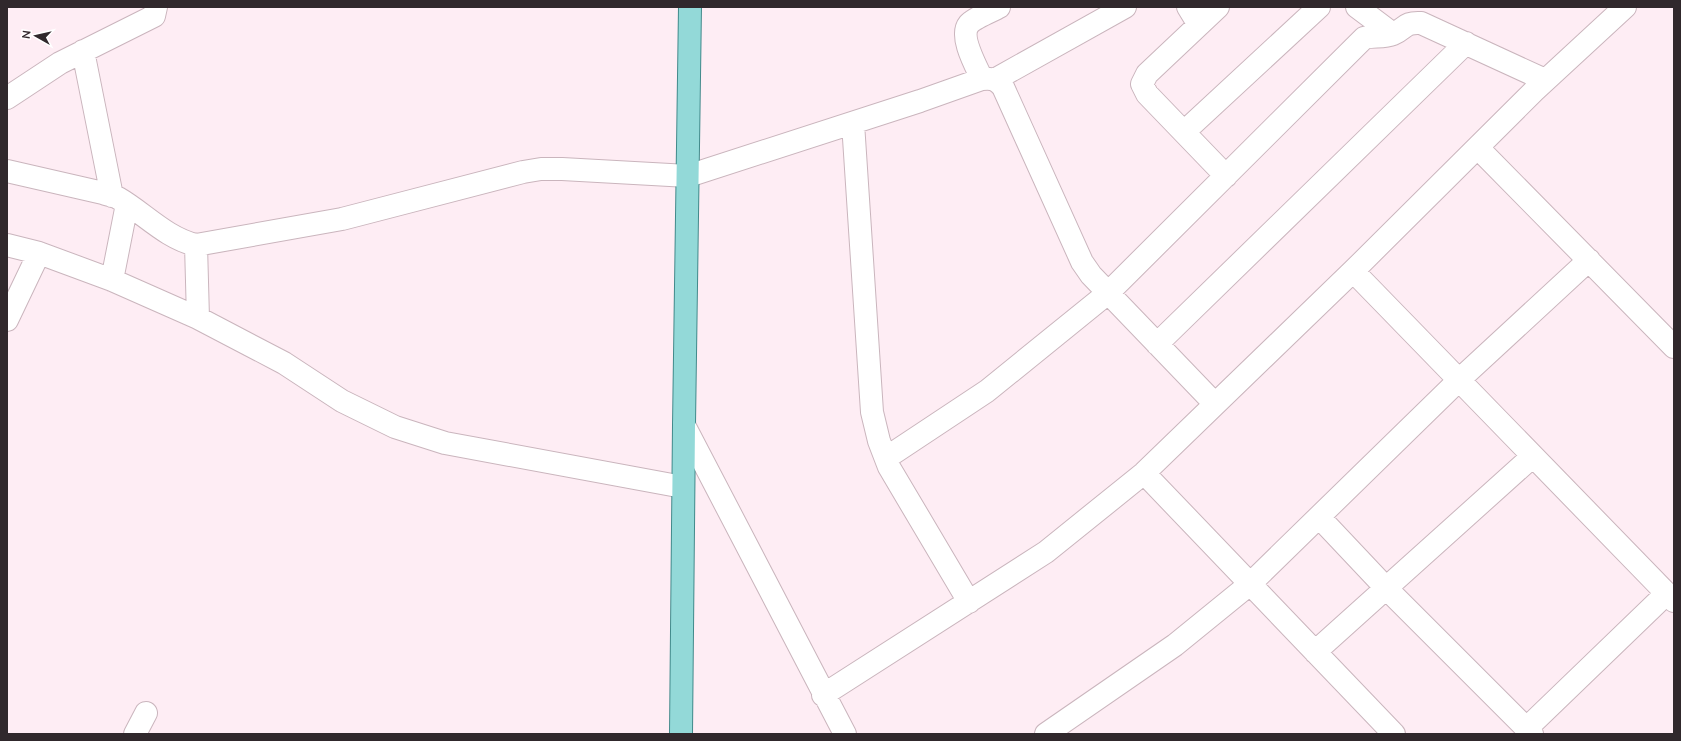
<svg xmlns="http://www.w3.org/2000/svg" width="1681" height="741" font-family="Mulish,sans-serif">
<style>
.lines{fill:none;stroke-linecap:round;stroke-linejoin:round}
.minor-casing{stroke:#cab5bd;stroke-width:24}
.major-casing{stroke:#428a8b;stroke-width:24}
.minor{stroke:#fff;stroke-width:22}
.major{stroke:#93d9d8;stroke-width:22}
</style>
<rect width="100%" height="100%" fill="#feedf4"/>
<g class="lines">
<defs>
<path id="minor" d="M1188,7l11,18
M1218,7l-71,67 -5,10 5,10 79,82
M1357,7l36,27
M83,51l29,145
M982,79c-6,-13 -23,-43 -13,-55 5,-6 23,-13 30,-17
M996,79l129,-72
M7,98l53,-35 94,-47 2,-9
M853,123l19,289 7,29 10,26 80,135
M1184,132l135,-125
M1478,148l196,199
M7,171l96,22c5,2 11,3 15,5 26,15 48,40 78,47l146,-26 181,-47 18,-3h21l126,7 232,-75 62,-22c10,-1 14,0 21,8l79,175 9,13 124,129
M7,245l32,8 73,27 86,38 86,45 58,38 53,26 50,16 238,44
M196,245l2,73
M1353,271l321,330
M112,280l15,-76
M7,320l32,-67
M1157,344l309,-301
M684,425l161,309
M886,458l101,-67 121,-98 256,-255c9,-3 19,0 29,-4 13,-5 10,-12 28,-11l124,57
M1144,473l250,261
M1319,517l67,71 146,146
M1315,652l218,-196
M823,695l223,-143 98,-79 209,-202 181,-180 91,-84
M1527,728l139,-134
M135,734l11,-21
M1046,734l129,-89 75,-61 209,-204 130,-120"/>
<path id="major" d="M681,734l3,-309 6,-418"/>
</defs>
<use href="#minor" class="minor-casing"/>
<use href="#major" class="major-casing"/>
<use href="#minor" class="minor"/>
<use href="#major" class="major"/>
</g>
<rect width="1681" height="741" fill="none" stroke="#30282c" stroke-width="16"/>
<g transform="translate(36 36) rotate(278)" stroke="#ffffff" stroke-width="3" paint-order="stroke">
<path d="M0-3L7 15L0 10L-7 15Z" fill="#30282c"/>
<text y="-6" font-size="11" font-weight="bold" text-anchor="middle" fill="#30282c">N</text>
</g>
</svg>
